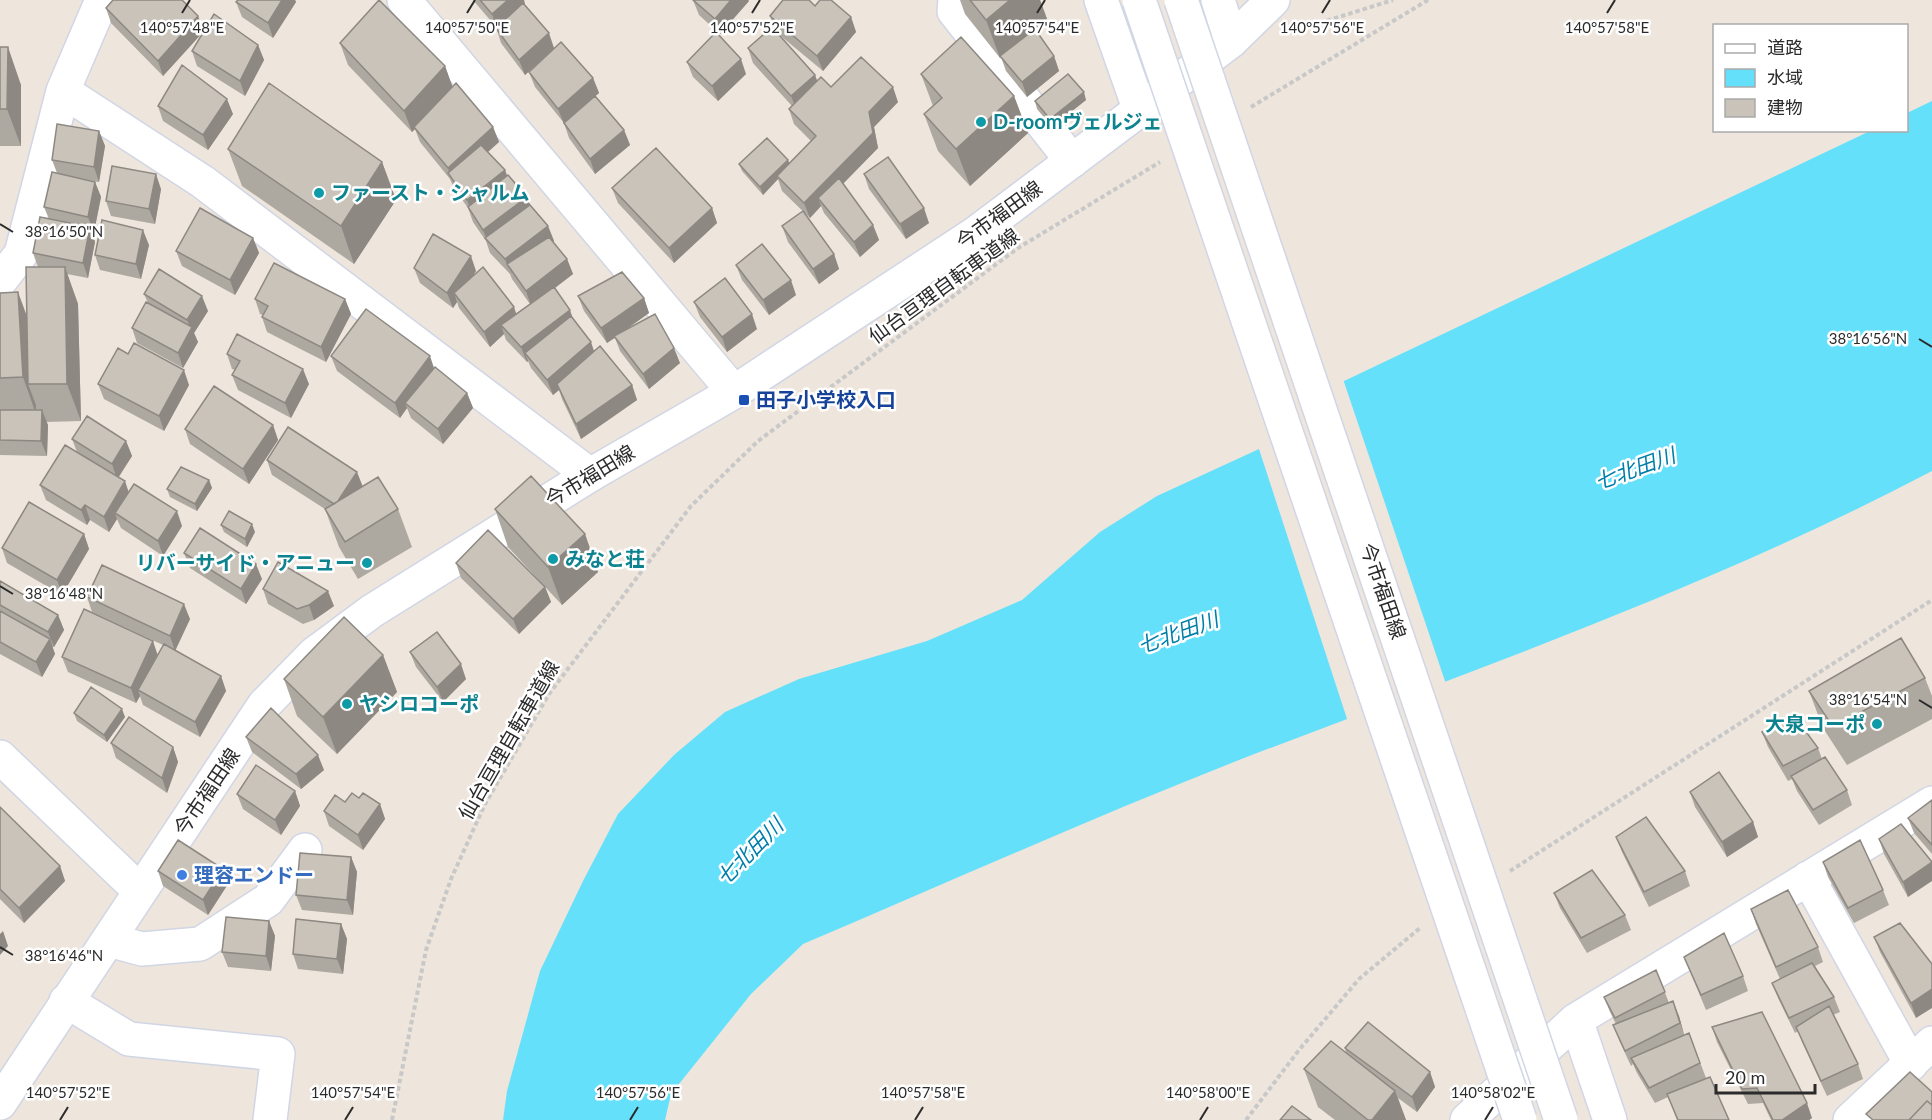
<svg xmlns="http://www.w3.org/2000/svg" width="1932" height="1120" font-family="Lato,'Noto Sans JP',sans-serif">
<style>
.water{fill:#65e0fa}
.pier{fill:#eee5dc}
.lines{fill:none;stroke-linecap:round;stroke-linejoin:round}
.minor-casing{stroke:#d1d6e5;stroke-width:36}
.secondary-casing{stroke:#d1d6e5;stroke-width:36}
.path{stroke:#c8c8c8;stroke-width:4;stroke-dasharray:4.5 3;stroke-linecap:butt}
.minor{stroke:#fff;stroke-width:33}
.secondary{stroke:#fff;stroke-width:33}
.secondary-bridge-casing{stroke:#d1d6e5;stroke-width:36;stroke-linecap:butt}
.secondary-bridge{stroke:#fff;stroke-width:33}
.wall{fill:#ada8a0}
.shaded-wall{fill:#8d8882}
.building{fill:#c9c3ba;stroke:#8d8882;stroke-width:1.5}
.ticks{fill:none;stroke:#2b2b2b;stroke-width:2}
.culture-dot{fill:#0f9aa8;stroke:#fff;stroke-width:2}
.transit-dot{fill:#1a4fb4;stroke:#fff;stroke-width:2}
.shop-dot{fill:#3f7fe0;stroke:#fff;stroke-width:2}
.labels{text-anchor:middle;stroke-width:5;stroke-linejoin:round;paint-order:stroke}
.culture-label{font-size:20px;font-weight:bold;fill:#0d838f;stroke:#fff;text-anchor:start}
.street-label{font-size:20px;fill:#2b2b2b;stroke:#fff}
.transit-label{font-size:20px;font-weight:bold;fill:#164399;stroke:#fff;text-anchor:start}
.shop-label{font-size:20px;font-weight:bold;fill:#366cbe;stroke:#fff;text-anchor:start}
.water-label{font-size:21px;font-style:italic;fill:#007eaa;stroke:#fff}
.ticks-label{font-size:15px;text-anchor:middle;fill:#2b2b2b;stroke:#fff;stroke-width:5;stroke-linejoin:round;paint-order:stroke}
</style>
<rect width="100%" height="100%" fill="#eee5dc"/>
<path class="water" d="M1932,101v370c-224,118 -463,200 -698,291 -145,57 -287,121 -431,182l-52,50 -80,100 -6,26h-162l4,-29 33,-120 43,-90 35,-67 56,-59 51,-43 74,-33 128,-38 95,-41 78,-68 57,-36 176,-81 9,-33 528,-251 36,-1 1,-17z"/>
<path class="pier" d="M1343,379l103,305 -98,38 -90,-276 73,-33 9,-32z"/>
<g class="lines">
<defs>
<path id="minor" d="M404,0l330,392
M955,0l-1,11 118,150
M1101,0l39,111
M1218,0l13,41
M63,91l140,91 387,293
M0,281l21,-27 42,-163 39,-91
M0,757l140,134
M1808,878l103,186
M109,940l33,9 58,-5 68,-44 37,-50
M66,1001l63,38 149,15 -8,66
M1576,1020l34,100
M1467,1120l109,-100 356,-217
M1850,1120l82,-77"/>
<path id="secondary" d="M0,1103l264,-398 50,-51 58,-43 218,-136 144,-83 242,-159 255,-192 42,-41"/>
</defs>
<use href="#minor" class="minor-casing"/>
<use href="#secondary" class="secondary-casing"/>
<path class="path" d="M1291,32l102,-32
M1251,107l177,-107
M1510,871l422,-271
M392,1120l34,-170 25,-71 34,-75 64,-110 142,-188 67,-65 260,-193 142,-86
M1246,1120l53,-70 60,-71 61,-51"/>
<use href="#minor" class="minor"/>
<use href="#secondary" class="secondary"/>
<defs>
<path id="secondary-bridge" d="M1139,0l381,1120
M1181,0l380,1120"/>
</defs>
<use href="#secondary-bridge" class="secondary-bridge-casing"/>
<use href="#secondary-bridge" class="secondary-bridge"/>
</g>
<path class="wall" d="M238,0h57l1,2 -23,36 -31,-21 -6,-15z
M473,0h51l1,5 29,43 39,30 6,15 -4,3 29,34 6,15 -35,29 -26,-36 -5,-15 -29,-36 -6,-15 22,-21 -26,24 -24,-32 -5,-16z
M693,0h55l1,1 -29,33 -21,-19z
M960,0h80l7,19 -20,16 27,21 5,15 -32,26 -21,-26 -5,-14 -1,1 -35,-44z
M815,6l36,11 5,15 -33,39 -47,-39 39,43 2,5 14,7 67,15 -24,25 4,21 -35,36 30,41 6,15 -19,17 -36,-44 -3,-7 -11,12 -28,-27 -4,-12 -15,16 -21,-24 -3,-7 50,-1 22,-22 -17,-17 -5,-15 3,-3 -39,-43 -5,-15 27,-18 -5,-14z
M106,8l92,8 6,15 -41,45 -52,-53z
M340,43l105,23 7,20 41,41 6,15 -11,10 17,18 2,5 24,31 17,20 6,15 -1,1 14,17 6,15 -18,14 19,32 20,31 38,34 5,15 -56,39 -19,-40 -3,-9 -6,5 -22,-27 -3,-7 -1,1 -21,-22 -2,-6 -14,13 -31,-39 -2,-6 -4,6 -33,-25 -6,-15 62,3 -3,5 43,38 14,-10 -18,-25 -2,-5 -20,-21 -4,-12 -13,-19 -5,-14 -14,-20 -4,-9 -30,-37 -5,-13 -3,3 -64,-67z
M258,45l6,15 -19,36 -48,-30 -5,-15z
M0,47l21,38v61h-21z
M687,62l59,12 -28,27 -25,-24z
M921,74l93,22 14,37 -58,53 -32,-35 -14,-37 9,-8z
M1086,100l-34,27 -15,-18 -2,-8z
M158,106l75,8 -25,36 -45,-29z
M99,131l6,15 -6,36 -19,-3 15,3 6,15 -7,35 -3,-1 4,11 -7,36 -21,-4 11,30 3,117 -35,1 2,3 -1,31 -47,-1v-162l27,24 11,-50 -5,-14 16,-34 -5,-12 13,-34 -5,-13z
M228,149l154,13 14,38 -42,64 -112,-78z
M864,174l65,49 -23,16 -37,-50z
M612,188l100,20 5,15 -43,40 -56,-60z
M161,189l-6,35 -44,-8 -5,-15z
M782,226l52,28 5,15 -20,15 -31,-42z
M253,238l6,15 -24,42 -53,-29 -6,-15z
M149,245l-8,34 -41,-9 -5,-15z
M736,265l60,30 -27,20 -27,-35z
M144,294l64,17 -14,22 4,9 -15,26 -46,-25 -5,-15 16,-25z
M578,296l66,2 5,15 -24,17 55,33 -31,26 -29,-38 -5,-13 -8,5 -23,-32z
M255,299h90l6,15 -25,48 -59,-30 -5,-15 1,-2 -3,-1z
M694,302l63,27 -30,23 -27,-35z
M227,354l82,30 -18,34 -53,-28 -6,-15 3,-5 -3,-1z
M331,356l103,12 33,25 6,15 -30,36 -32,-26 -4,-10 -7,10 -63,-47z
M98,384l91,1 -25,46 -60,-32z
M273,425l5,15 -29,44 -59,-40 -5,-15z
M72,439l54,2 6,15 -13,21 10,15 53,34 -19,30 -42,-28 -4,-9 -8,13 -19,-12 -3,5 -41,-25 -6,-15 37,-33z
M267,460l96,27 35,22 14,38 -54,32 -19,-32 -14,-38 -53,-34z
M209,480l3,8 -15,23 -27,-14 -3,-8z
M495,509l90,25 13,38 -36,33 -54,-58z
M221,525l34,7 -8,15 -23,-15z
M84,534l5,15 -27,46 -55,-32 -5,-15z
M184,553l78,26 -16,25 -56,-36z
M456,563l89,24 6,15 -32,32 -58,-56z
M0,581l58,34 6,15 -10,17h-2l3,7 -13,23 -42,-23z
M263,589l71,17 -20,14 -11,4 -35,-20z
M87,597l103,22 -15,32 46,25 5,15 -26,46 -57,-32 -3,-9 -4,7 -68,-31 -6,-15 96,-3 5,-9 -71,-33z
M410,652l56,27 -23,23 -27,-35z
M383,655l14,37 -60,62 -40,-38 -13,-37z
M1925,678l7,18v23l-85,46 -24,-37 -14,-37z
M74,713l51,4 -18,25 -30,-21z
M1762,732l56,16 4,11 25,31 5,15 -33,20 -22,-34 -5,-12 -4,2 -20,-34z
M246,737l78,33 -23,19 -49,-37z
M111,743l62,4 5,15 -11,31 -51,-35z
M295,791l5,15 -19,29 -38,-26 -6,-15z
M1690,792l63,30 5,15 -31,20 -32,-50z
M359,798l21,6 5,15 -22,31 -34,-24 -5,-15z
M1932,800v54l-18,-21 -6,-15z
M0,808l60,58 5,15 -41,42 -24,-24z
M1616,837l69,34 5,15 -41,21 -27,-55z
M1879,839l53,24 -24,34 -24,-43z
M351,857l6,15 -4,43 -51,-5 -6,-15z
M1823,862l60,28 6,15 -35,18 -26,-46z
M158,871l70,13 -20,31 -45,-29z
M1554,893l71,22 6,15 -44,23 -27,-45z
M1751,909l67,38 5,15 -8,4 19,31 6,15 -7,3 25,49 5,15 -36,17 -25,-54 -4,-11 -3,2 -17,-35 -6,-15 8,-4 -24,-55z
M269,921l6,15 -4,35 -43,-4 -6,-15z
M1900,923l16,95 -36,-66 -6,-15z
M341,924l6,15 -4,35 -45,-5 -5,-15z
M1684,957l59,19 5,15 -42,19z
M1656,970l13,33 10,13 5,19 5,-2 17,45 -11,5 34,37h-52l-9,-23 -13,6 -18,-30 -4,-9 -2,2 -12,-26 -6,-15 3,-1 -6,-12 -6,-15z
M1712,1027l100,91 -3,2h-38l-8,-17 -15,1 -31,-62z
M1345,1048l85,24 5,15 -18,25 -19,-14 8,22h-71l-17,-13 -14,-38 42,-16z"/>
<path class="shaded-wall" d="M282,0h13l1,2 -23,36 -5,-15z
M508,0h16l1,5 -28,24 -5,-15z
M731,0h17l1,1 -29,33 -5,-15z
M1010,0h30l7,19 -47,39 -14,-38z
M198,16l6,15 -41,45 -5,-15z
M851,17l5,15 -33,39 -6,-15z
M549,33l5,15 -29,27 -6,-15z
M258,45l6,15 -19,36 -5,-15z
M8,47l13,38v61l-14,-37z
M1054,56l5,15 -32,26 -5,-15z
M741,59l5,15 -28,27 -6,-15z
M445,66l8,22 -39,39 1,2 -3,3 -8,-21z
M815,75l5,15 -23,21 -6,-15z
M593,78l6,15 -35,31 -6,-15z
M893,87l5,15 -24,25 4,21 -55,56 -5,-6 3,8 -11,12 -6,-15 65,-91z
M1084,92l2,8 -34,27 -2,-8z
M1014,96l14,37 -58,53 -14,-37z
M227,99l6,15 -25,36 -5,-15z
M493,127l6,15 -45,40 -3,-4 -3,-10z
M624,130l6,15 -35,29 -5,-15z
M99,131l6,15 -6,36 -5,-15z
M788,160l3,7 -14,9 1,3 -15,16 -3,-8z
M382,162l14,38 -42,64 -13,-38z
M505,170l5,15 -37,30 -6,-15z
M156,174l5,15 -6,35 -6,-15z
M95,182l6,15 -7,35 -6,-15z
M527,197l6,15 -46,28 -4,-10z
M712,208l5,15 -43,40 -5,-15z
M924,208l5,15 -23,16 -6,-15z
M873,225l6,15 -19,17 -6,-15z
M548,226l6,15 -42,32 -5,-9 3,10 -5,-15z
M90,227l5,15 -7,36 -5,-15z
M143,230l6,15 -8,34 -5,-15z
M253,238l6,15 -24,42 -5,-15z
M834,254l5,15 -20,15 -6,-15z
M471,256l5,15 -17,28 -5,-6 3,9 -4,6 -6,-15z
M567,259l6,15 -42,32 -5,-15z
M65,267l13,37 3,117 -14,-37z
M791,280l5,15 -27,20 -6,-15z
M18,292l14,38 -4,54 8,21v9l-13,-37z
M202,296l6,15 -14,22 4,9 -15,26 -5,-15 13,-23 -4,-10z
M644,298l5,15 -42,30 -6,-15z
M345,299l6,15 -25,48 -5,-15z
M514,307l5,15 -18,3 3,9 -14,13 -6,-15z
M570,310l5,15 -50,28 3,8 -1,1 -6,-15z
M752,314l5,15 -30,23 -5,-15z
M591,342l5,15 -39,27 2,6 -6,5 -6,-15z
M674,348l6,15 -31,26 -6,-15z
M430,356l5,15 -30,32 2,5 -7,10 -5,-15z
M303,369l6,15 -18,34 -6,-15z
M184,370l5,15 -25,46 -5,-15z
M632,385l5,15 -56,39 -5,-15z
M467,393l6,15 -30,36 -5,-15z
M42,410l6,15 -1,31 -6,-15z
M273,425l5,15 -29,44 -6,-15z
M126,441l6,15 -15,23 -5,-15z
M357,472l6,15 -27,18z
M209,480l3,8 -15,23 -2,-7z
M125,481l5,15 -15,17 2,6 -8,13 -5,-15z
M85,505l5,15 -3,5 -6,-15z
M177,511l5,15 -19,30 -5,-15z
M252,524l3,8 -8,15 -2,-8z
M84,534l5,15 -27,46 -5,-15z
M585,534l13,38 -36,33 -14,-38z
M256,564l6,15 -16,25 -5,-15z
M545,587l6,15 -32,32 -6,-15z
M328,591l6,15 -20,14 -5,-15z
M184,604l6,15 -15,32 -5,-15z
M58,615l6,15 -10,17 -6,-15z
M50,639l5,15 -13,23 -6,-15z
M153,641l5,15 -20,34 2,6 -4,7 -5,-15z
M383,655l14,37 -60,62 -14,-37z
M461,664l5,15 -23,23 -6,-15z
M221,676l5,15 -26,46 -5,-15z
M122,709l3,8 -18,25 -3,-7z
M173,747l5,15 -11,31 -5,-15z
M318,755l6,15 -23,19 -5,-15z
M295,791l5,15 -19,29 -6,-15z
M380,804l5,15 -22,31 -5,-15z
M1753,822l5,15 -31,20 -5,-15z
M351,857l6,15 -4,43 -6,-15z
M1932,862v19l-24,16 -5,-15z
M60,866l5,15 -41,42 -5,-15z
M223,869l5,15 -20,31 -5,-15z
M269,921l6,15 -4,35 -5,-15z
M341,924l6,15 -4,35 -6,-15z
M3,931l5,15 -8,9v-21z
M1932,989v19l-16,10 -5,-15z
M1673,1001l6,15 6,22 -5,-15z
M1430,1072l5,15 -18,25 -5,-15z
M1395,1091l11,29h-34z
M1807,1103l5,15 -3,2h-27z"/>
<path class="building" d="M113,0h69l16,16 -40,45 -52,-53z
M238,0h44l-14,23 -32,-21z
M379,0l66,66 -41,45 -64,-68z
M480,0h28l-16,14z
M693,0h38l-16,19z
M783,0h26l6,6 5,-6h11l20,17 -34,39 -47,-40z
M970,0h40l-24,20z
M523,3l26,30 -30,27 -23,-32z
M214,14l44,31 -18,36 -48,-30z
M772,27l43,48 -24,21 -43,-48z
M1035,29l19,27 -32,26 -22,-26z
M716,32l25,27 -29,27 -25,-24z
M961,37l53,59 -58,53 -32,-35 18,-16 -21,-24z
M561,42l32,36 -35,31 -29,-37z
M0,47h8l-1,62h-7z
M861,57l32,30 -24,25 4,21 -69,70 -27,-27 39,-40 -27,-27 32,-32 10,10z
M182,65l45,34 -24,36 -45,-29z
M1068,74l16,18 -34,27 -15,-18z
M269,83l113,79 -41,64 -113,-77z
M456,83l37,44 -45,41 -34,-41z
M595,96l29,34 -34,29 -26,-36z
M57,124l42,7 -5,36 -42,-7z
M767,138l21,22 -28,27 -21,-23z
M481,145l24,25 -38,30 -19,-27z
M656,148l56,60 -43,40 -57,-60z
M888,157l36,51 -24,16 -36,-50z
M112,166l44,8 -7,35 -43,-8z
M52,172l43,10 -7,35 -44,-10z
M508,175l19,22 -44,33 -15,-23z
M839,178l34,47 -19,17 -36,-44z
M530,205l18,21 -43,33 -20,-21z
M200,208l53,30 -23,42 -54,-29z
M803,211l31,43 -21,15 -31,-43z
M40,217l50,10 -7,36 -50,-10z
M102,220l41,10 -7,34 -41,-9z
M433,234l38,22 -24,37 -33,-25z
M549,237l18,22 -41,32 -19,-27z
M762,244l29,36 -28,20 -27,-35z
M274,263l71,36 -24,48 -59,-30 6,-11 -13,-7z
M26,267h39l2,117h-39z
M483,267l31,40 -30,25 -30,-39z
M159,269l43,27 -15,24 -43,-26z
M622,272l22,26 -43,30 -23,-32z
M725,278l27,36 -30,23 -28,-35z
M554,287l16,23 -49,37 -20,-22z
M18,292l5,85 -23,1v-85z
M146,302l46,25 -14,26 -46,-25z
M366,309l64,47 -35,47 -64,-47z
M655,314l19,34 -31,26 -29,-38z
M571,316l20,26 -44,38 -22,-27z
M237,334l66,35 -18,34 -53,-28 8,-14 -13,-7z
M134,343l50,27 -25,46 -61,-32 20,-36 10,6z
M600,346l32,39 -56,39 -19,-40z
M435,367l32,26 -29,36 -33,-26z
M214,386l59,39 -30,44 -58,-40z
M0,410h42l-1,31 -41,-1z
M87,416l39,25 -14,23 -40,-25z
M288,427l69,45 -19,29 -4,3 -67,-44z
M65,445l60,36 -21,36 -19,-12 -4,5 -41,-25z
M181,467l28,13 -14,24 -28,-15z
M531,476l54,58 -37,33 -53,-58z
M378,477l20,32 -53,33 -20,-33z
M134,484l43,27 -19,30 -43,-28z
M29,502l55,32 -27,46 -55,-32z
M229,511l23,13 -7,15 -24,-14z
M200,528l56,36 -15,25 -57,-36z
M488,530l57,57 -32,32 -57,-56z
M278,562l50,29 -19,14 -12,4 -34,-20z
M102,565l82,39 -14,32 -83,-39z
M0,581l58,34 -10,17 -48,-27z
M84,609l69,32 -22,47 -69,-31z
M0,611l50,28 -14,23 -36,-20z
M344,617l39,38 -60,62 -39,-38z
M437,632l24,32 -24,23 -27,-35z
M1901,638l24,40 -92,49 -24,-36z
M164,644l57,32 -26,46 -57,-32z
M91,687l31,22 -18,26 -30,-22z
M271,708l47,47 -22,19 -50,-37z
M1793,714l25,34 -35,18 -21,-34z
M129,717l44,30 -11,31 -51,-35z
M1825,757l22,33 -34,20 -22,-34z
M256,765l39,26 -20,29 -38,-26z
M1719,772l34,50 -31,20 -32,-50z
M352,793l7,5 4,-5 17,11 -22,31 -34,-24 11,-16 10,7z
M1932,800v45l-24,-27z
M0,807l60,59 -41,42 -19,-19z
M1646,817l39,54 -41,21 -28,-55z
M1901,824l31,38 -29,20 -24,-43z
M178,840l45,29 -20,31 -45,-29z
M1860,840l23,50 -35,18 -25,-46z
M300,853l51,4 -4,43 -51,-5z
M1592,870l33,45 -44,23 -27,-45z
M1788,890l30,57 -42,20 -25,-58z
M226,917l43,4 -3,35 -44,-4z
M296,919l45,5 -4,35 -44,-5z
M1900,923l32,41v25l-21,14 -37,-66z
M1724,933l19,43 -42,19 -17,-38z
M1812,963l22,34 -45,21 -17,-35z
M1656,970l9,22 -50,26 -11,-21z
M1673,1001l7,22 -55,28 -12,-26z
M1829,1006l29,58 -37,17 -25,-54z
M1762,1012l45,91 -25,17h-9l-16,-32 -15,1 -30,-62z
M1368,1022l62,50 -18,25 -67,-49z
M1689,1033l11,30 -51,25 -18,-30z
M1331,1041l64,50 -23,29h-4l-64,-51z
M1910,1072l22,20v13l-5,-4 -18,19h-36l-7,-6z
M1710,1077l19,43h-51l-11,-26z
M1927,1101l5,4v15h-23z
M1292,1106l19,14h-31z"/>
<path class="ticks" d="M182,13l8,-13M467,13l8,-13M752,13l8,-13M1037,13l8,-13M1322,13l8,-13M1607,13l8,-13M0,224l13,8M1919,339l13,8M0,586l13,8M1919,700l13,8M0,947l13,8M60,1120l8,-13M345,1120l8,-13M630,1120l8,-13M915,1120l8,-13M1200,1120l8,-13M1485,1120l8,-13"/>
<g class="culture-dot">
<circle cx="981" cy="122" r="6"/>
<circle cx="319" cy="193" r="6"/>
<circle cx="553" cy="559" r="6"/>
<circle cx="367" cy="563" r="6"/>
<circle cx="347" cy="704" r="6"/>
<circle cx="1877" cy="724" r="6"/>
</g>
<rect class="transit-dot" x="738" y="394" width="12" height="12" rx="3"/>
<circle class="shop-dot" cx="182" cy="875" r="6"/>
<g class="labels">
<g class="culture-label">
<text x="993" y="129">D-roomヴェルジェ</text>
<text x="331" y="200">ファースト・シャルム</text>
<text x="565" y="566">みなと荘</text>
<text x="355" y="570" text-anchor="end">リバーサイド・アニュー</text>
<text x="359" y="711">ヤシロコーポ</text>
<text x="1865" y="731" text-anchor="end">大泉コーポ</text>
</g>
<g class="street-label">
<text transform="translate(999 215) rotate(-36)" y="7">今市福田線</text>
<text transform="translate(944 286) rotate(-36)" y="7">仙台亘理自転車道線</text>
<text transform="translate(590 476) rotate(-31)" y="7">今市福田線</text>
<text transform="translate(1383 591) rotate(71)" y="7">今市福田線</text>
<text transform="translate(509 740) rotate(-60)" y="7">仙台亘理自転車道線</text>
<text transform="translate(207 792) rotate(-56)" y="7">今市福田線</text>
</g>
<g class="transit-label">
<text x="756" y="407">田子小学校入口</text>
</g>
<g class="shop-label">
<text x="194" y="882">理容エンドー</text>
</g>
<g class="water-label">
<text transform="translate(1635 469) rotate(-20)" y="7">七北田川</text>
<text transform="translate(1178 633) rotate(-20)" y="7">七北田川</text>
<text transform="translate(750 852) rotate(-45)" y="7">七北田川</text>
</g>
</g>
<g class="ticks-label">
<text x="182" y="33">140°57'48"E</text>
<text x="467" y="33">140°57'50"E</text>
<text x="752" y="33">140°57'52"E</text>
<text x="1037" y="33">140°57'54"E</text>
<text x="1322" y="33">140°57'56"E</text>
<text x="1607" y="33">140°57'58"E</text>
<text x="64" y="237">38°16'50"N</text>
<text x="1868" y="344">38°16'56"N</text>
<text x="64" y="599">38°16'48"N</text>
<text x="1868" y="705">38°16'54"N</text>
<text x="64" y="961">38°16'46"N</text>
<text x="68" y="1098">140°57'52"E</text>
<text x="353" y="1098">140°57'54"E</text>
<text x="638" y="1098">140°57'56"E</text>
<text x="923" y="1098">140°57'58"E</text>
<text x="1208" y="1098">140°58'00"E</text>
<text x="1493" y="1098">140°58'02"E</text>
</g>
<rect x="1713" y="24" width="195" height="108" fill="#ffffff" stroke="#aaaaaa" stroke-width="1.5"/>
<rect x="1725" y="44" width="30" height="9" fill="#ffffff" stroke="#aaaaaa" stroke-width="1.5"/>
<text x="1767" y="54" font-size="18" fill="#2b2b2b">道路</text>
<rect x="1725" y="69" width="30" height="18" fill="#65e0fa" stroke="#aaaaaa" stroke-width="1.5"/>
<text x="1767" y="84" font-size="18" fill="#2b2b2b">水域</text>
<rect x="1725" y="99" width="30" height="18" fill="#c9c3ba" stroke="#aaaaaa" stroke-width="1.5"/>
<text x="1767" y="114" font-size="18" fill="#2b2b2b">建物</text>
<path d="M1716 1084v9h99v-9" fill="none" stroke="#2b2b2b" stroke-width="3"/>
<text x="1725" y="1084" font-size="18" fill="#2b2b2b" stroke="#ffffff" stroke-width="4.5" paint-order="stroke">20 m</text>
</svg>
